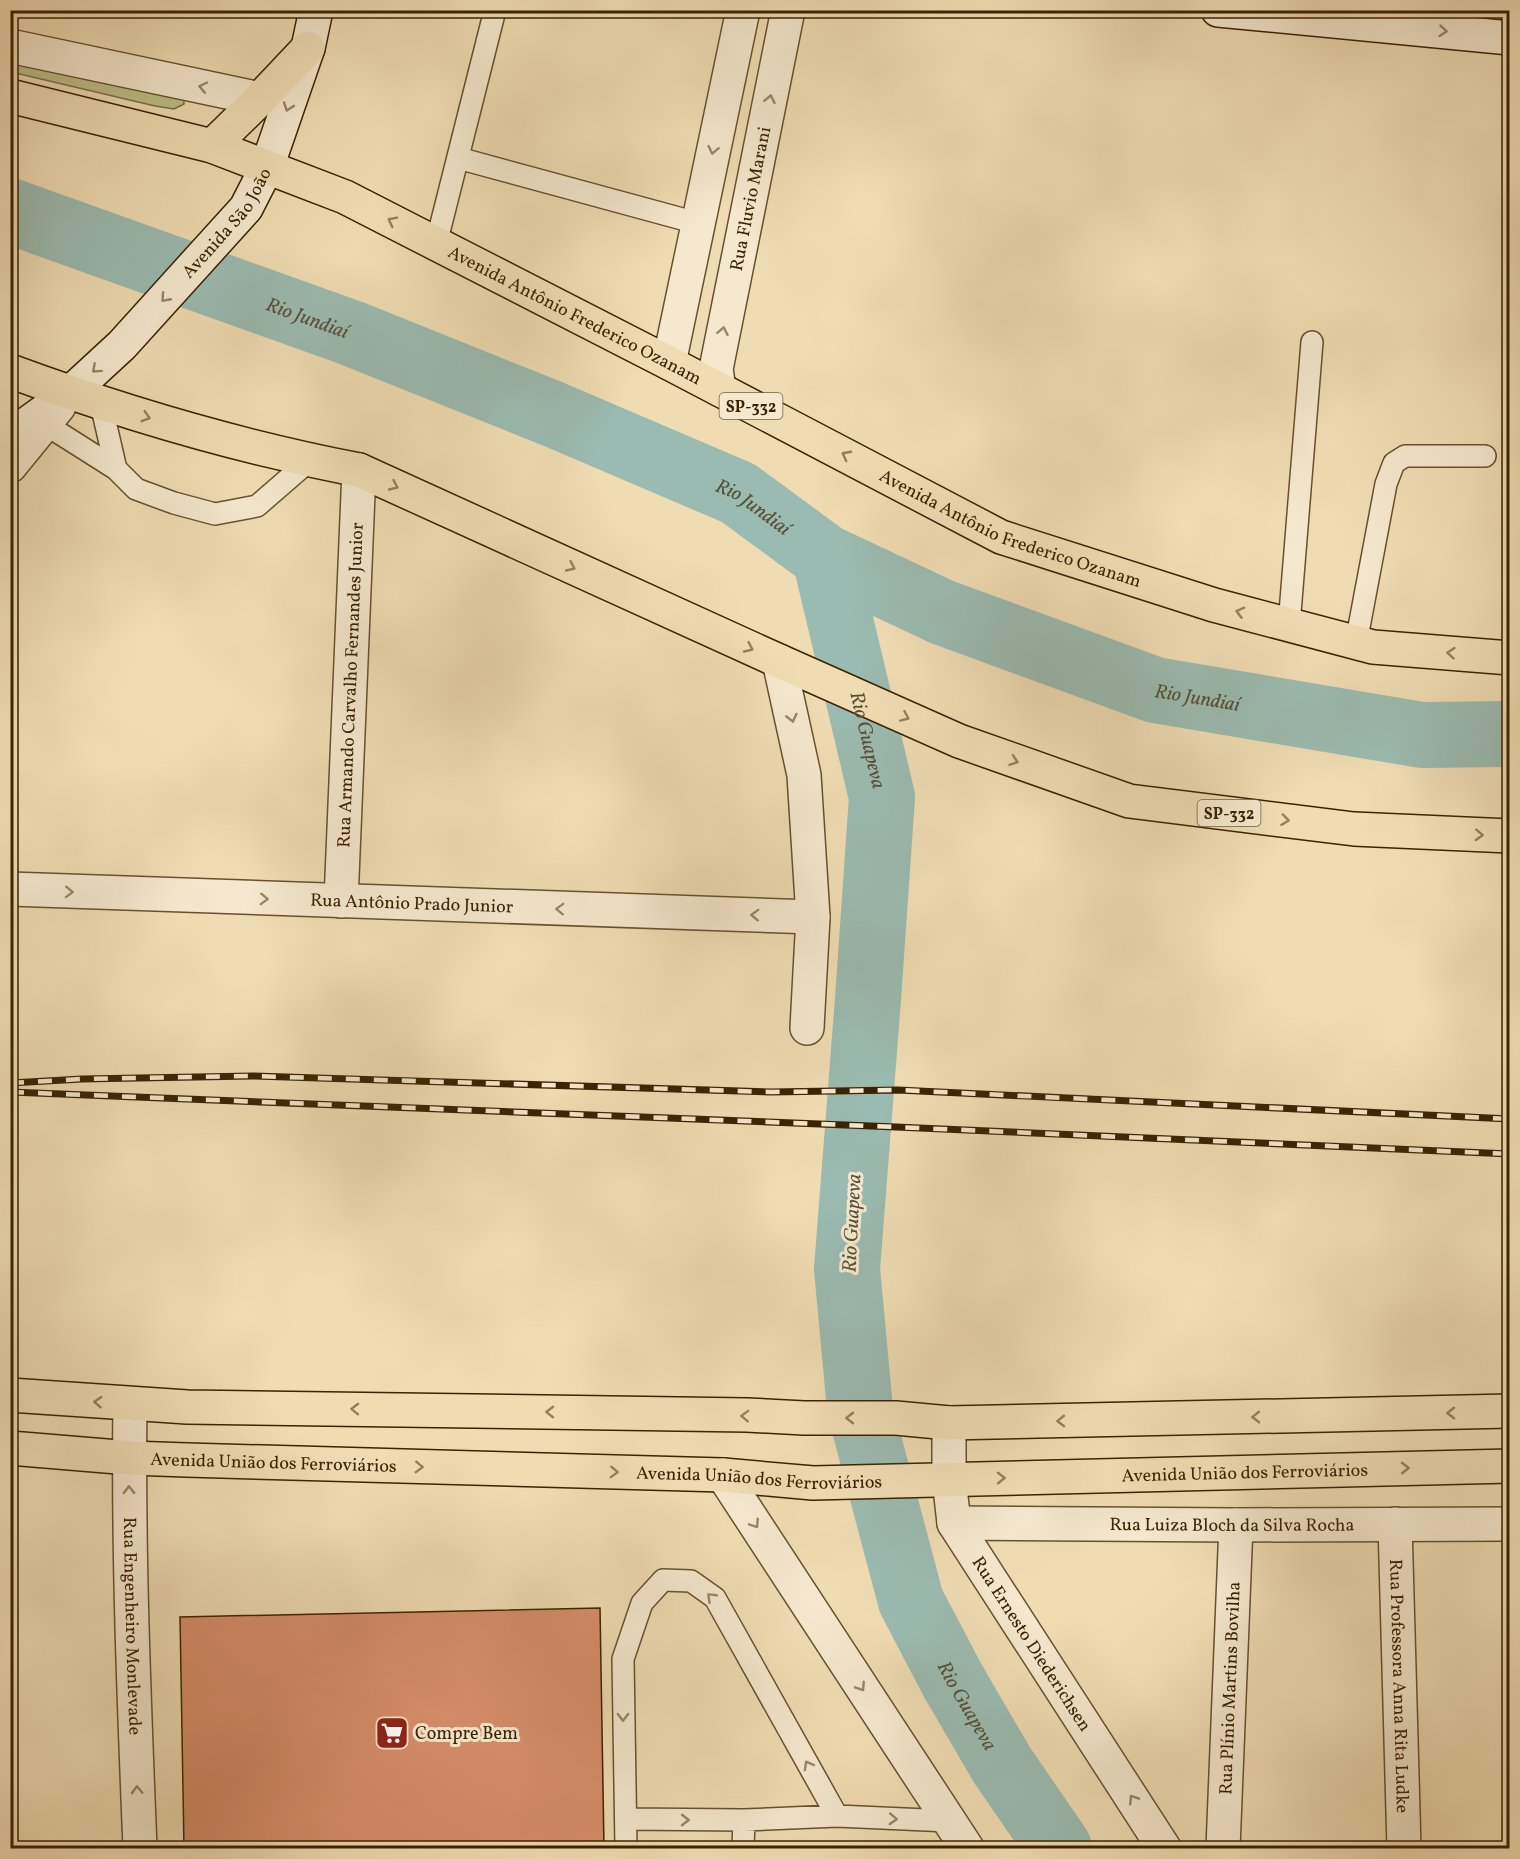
<svg xmlns="http://www.w3.org/2000/svg" width="1520" height="1859" font-family="Vollkorn,serif">
<style>
.park{fill:#bebf89;stroke:#7c7046;stroke-width:1.5}
.lines{fill:none;stroke-linecap:round;stroke-linejoin:round}
.river{stroke:#9abbb1;stroke-width:66}
.building{fill:#d78d6a;stroke:#3a2202;stroke-width:1.5}
.service-casing{stroke:#68502e;stroke-width:24}
.minor-casing{stroke:#68502e;stroke-width:36}
.tertiary-casing{stroke:#68502e;stroke-width:36}
.secondary-casing{stroke:#3a2202;stroke-width:36}
.primary-casing{stroke:#3a2202;stroke-width:36}
.service{stroke:#f5e8ce;stroke-width:21}
.minor{stroke:#f5e8ce;stroke-width:33}
.tertiary{stroke:#f5e8ce;stroke-width:33}
.secondary{stroke:#f5e8ce;stroke-width:33}
.primary{stroke:#f0dcb3;stroke-width:33}
.rail-casing{stroke:#3a2202;stroke-width:7}
.rail{stroke:#f5e8ce;stroke-width:4.5;stroke-dasharray:14;stroke-linecap:butt}
.oneway{stroke:#988568}
.oneway2{stroke:#957f5a}
.labels{text-anchor:middle;stroke-width:6;stroke-linejoin:round;paint-order:stroke}
.shield{fill:#f5e8ce;stroke:#725d3f;stroke-width:1.5}
.shield-label{font-size:16px;font-weight:bold;fill:#3a2202}
.street-label{font-size:18px;fill:#3a2202;stroke:#f5e8ce}
.poi-label{font-size:18px;fill:#3a2202;stroke:#f5e8ce;text-anchor:start}
.water-label{font-size:20px;font-style:italic;fill:#575037;stroke:#f5e8ce}
</style>
<rect width="100%" height="100%" fill="#f0dcb3"/>
<filter id="stains"><feTurbulence type="fractalNoise" baseFrequency=".00333" numOctaves="4"/><feColorMatrix values="0 0 0 0 .2 0 0 0 0 .09 0 0 0 0 .02 0 0 0 .5 -.17"/></filter>
<radialGradient id="worn" r=".72"><stop offset=".6" stop-color="#630" stop-opacity="0"/><stop offset="1" stop-color="#630" stop-opacity=".3"/></radialGradient>
<path class="park" d="M11,48l172,43 1,13 -10,5 -19,-3 -144,-34z"/>
<g class="lines">
<g class="river">
<path id="s1" d="M10,211l341,122 202,81 185,79 87,64 117,55 213,78 267,45 88,-1"/>
<path id="s2" d="M825,557l57,240 -14,202 -21,270 13,140 51,192 42,80 49,84 57,83"/>
</g>
</g>
<path class="building" d="M600,1608l4,240h-420l-4,-231z"/>
<g class="lines">
<defs>
<path id="service" d="M458,158l239,65
M436,244l59,-234
M101,404l15,65 20,20 38,14 41,11 42,-8 53,-46
M45,424l71,45
M1289,625l23,-283
M1356,643l30,-159 8,-21 11,-7h80
M626,1819l118,1 93,-4 112,5
M626,1848l-3,-189 19,-56 21,-23 28,1 24,17 122,218
M743,1848l1,-28"/>
<g id="minor">
<path d="M10,46l250,53"/>
<path d="M10,466l49,-60"/>
<path d="M779,661l25,114 9,142 -6,111"/>
<path id="s3" d="M10,889l803,28"/>
<path id="s4" d="M341,901l18,-431"/>
<path id="s5" d="M949,1423v56l5,44 210,325"/>
<path d="M723,1475l244,373"/>
<path id="s6" d="M954,1523l282,2 274,-1"/>
<path id="s7" d="M1395,1524l9,324"/>
<path id="s8" d="M1223,1848l13,-323"/>
</g>
<g id="tertiary">
<path d="M669,363l74,-353"/>
<path id="s9" d="M719,389l-3,-20 72,-359"/>
<path id="s10" d="M130,1404c-2,148 4,296 10,444"/>
</g>
<g id="secondary">
<path d="M1218,10l292,28"/>
<path id="s11" d="M10,436l60,-43 52,-48 124,-137 21,-41 41,-119 8,-38"/>
</g>
<g id="primary">
<path id="s12" d="M10,96l202,50 133,51 324,166 332,174 213,68 159,42 137,11"/>
<path d="M212,146l48,-47 48,-51"/>
<path d="M10,371c114,42 230,76 349,99l420,191 180,80 170,60 225,28 156,7"/>
<path d="M10,1395l177,12 560,8 57,3h92l53,5 561,-12"/>
<path id="s13" d="M10,1448l120,10 57,2 536,15 90,8 697,-17"/>
</g>
</defs>
<use href="#service" class="service-casing"/>
<use href="#minor" class="minor-casing"/>
<use href="#tertiary" class="tertiary-casing"/>
<use href="#secondary" class="secondary-casing"/>
<use href="#primary" class="primary-casing"/>
<use href="#service" class="service"/>
<use href="#minor" class="minor"/>
<use href="#tertiary" class="tertiary"/>
<use href="#secondary" class="secondary"/>
<use href="#primary" class="primary"/>
<defs>
<path id="rail" d="M10,1083l72,-4 171,-3 518,16 127,-2 612,29
M10,1092l886,35 614,27"/>
</defs>
<use href="#rail" class="rail-casing"/>
<use href="#rail" class="rail"/>
</g>
<defs><path id="oneway-chevron" d="M-2-3.5L2.5 0L-2 3.5" fill="none" stroke-width="1.6" stroke-linecap="round" stroke-linejoin="round" transform="scale(1.5)"/></defs>
<g class="oneway">
<use href="#oneway-chevron" transform="translate(1443 31) rotate(5)"/>
<use href="#oneway-chevron" transform="translate(203 87) rotate(-168)"/>
<use href="#oneway-chevron" transform="translate(770 99) rotate(-79)"/>
<use href="#oneway-chevron" transform="translate(288 107) rotate(109)"/>
<use href="#oneway-chevron" transform="translate(713 150) rotate(102)"/>
<use href="#oneway-chevron" transform="translate(165 298) rotate(132)"/>
<use href="#oneway-chevron" transform="translate(723 331) rotate(-79)"/>
<use href="#oneway-chevron" transform="translate(96 369) rotate(138)"/>
<use href="#oneway-chevron" transform="translate(792 718) rotate(77)"/>
<use href="#oneway-chevron" transform="translate(69 892) rotate(2)"/>
<use href="#oneway-chevron" transform="translate(264 899) rotate(2)"/>
<use href="#oneway-chevron" transform="translate(560 909) rotate(-178)"/>
<use href="#oneway-chevron" transform="translate(755 915) rotate(-178)"/>
<use href="#oneway-chevron" transform="translate(129 1490) rotate(-91)"/>
<use href="#oneway-chevron" transform="translate(755 1524) rotate(57)"/>
<use href="#oneway-chevron" transform="translate(711 1597) rotate(-136)"/>
<use href="#oneway-chevron" transform="translate(861 1687) rotate(57)"/>
<use href="#oneway-chevron" transform="translate(623 1717) rotate(90)"/>
<use href="#oneway-chevron" transform="translate(808 1765) rotate(-119)"/>
<use href="#oneway-chevron" transform="translate(137 1790) rotate(-92)"/>
<use href="#oneway-chevron" transform="translate(1133 1799) rotate(-123)"/>
<use href="#oneway-chevron" transform="translate(893 1819) rotate(3)"/>
<use href="#oneway-chevron" transform="translate(685 1820)"/>
</g>
<g class="oneway2">
<use href="#oneway-chevron" transform="translate(392 221) rotate(-153)"/>
<use href="#oneway-chevron" transform="translate(146 417) rotate(17)"/>
<use href="#oneway-chevron" transform="translate(846 455) rotate(-152)"/>
<use href="#oneway-chevron" transform="translate(394 486) rotate(25)"/>
<use href="#oneway-chevron" transform="translate(571 567) rotate(25)"/>
<use href="#oneway-chevron" transform="translate(1240 612) rotate(-165)"/>
<use href="#oneway-chevron" transform="translate(749 648) rotate(25)"/>
<use href="#oneway-chevron" transform="translate(1451 653) rotate(-175)"/>
<use href="#oneway-chevron" transform="translate(905 717) rotate(24)"/>
<use href="#oneway-chevron" transform="translate(1014 761) rotate(19)"/>
<use href="#oneway-chevron" transform="translate(1285 820) rotate(7)"/>
<use href="#oneway-chevron" transform="translate(1479 835) rotate(3)"/>
<use href="#oneway-chevron" transform="translate(98 1402) rotate(-176)"/>
<use href="#oneway-chevron" transform="translate(355 1409) rotate(-179)"/>
<use href="#oneway-chevron" transform="translate(550 1412) rotate(-179)"/>
<use href="#oneway-chevron" transform="translate(1451 1413) rotate(179)"/>
<use href="#oneway-chevron" transform="translate(745 1416) rotate(-178)"/>
<use href="#oneway-chevron" transform="translate(1256 1417) rotate(179)"/>
<use href="#oneway-chevron" transform="translate(850 1418) rotate(180)"/>
<use href="#oneway-chevron" transform="translate(1061 1421) rotate(179)"/>
<use href="#oneway-chevron" transform="translate(419 1467) rotate(2)"/>
<use href="#oneway-chevron" transform="translate(1405 1468) rotate(-1)"/>
<use href="#oneway-chevron" transform="translate(614 1472) rotate(2)"/>
<use href="#oneway-chevron" transform="translate(1001 1478) rotate(-1)"/>
</g>
<defs>
<symbol id="supermarket-square" viewBox="-11 -11 22 22"><rect x="-9" y="-9" width="18" height="18" rx="4" fill="#8f2418" stroke="#f5e8ce"/><path d="M-6-5.5h2.5l.6 2H6L4.5 2H-2.5L-4.4-4H-6ZM-1.5 3.2a1.3 1.3 0 1 0 .1 0ZM3 3.2a1.3 1.3 0 1 0 .1 0Z" fill="#fff"/></symbol>
</defs>
<g fill-rule="evenodd">
<use href="#supermarket-square" x="373" y="1714" width="38" height="38"/>
</g>
<g class="labels">
<g class="shield">
<rect x="719.5" y="393" width="63" height="26" rx="4.5"/>
<rect x="1197.5" y="800" width="63" height="26" rx="4.5"/>
</g>
<g class="shield-label">
<text x="751" y="412">SP-332</text>
<text x="1229" y="819">SP-332</text>
</g>
<g class="street-label">
<text dy="6" stroke="none"><textPath href="#s9" startOffset="194">Rua Fluvio Marani</textPath></text>
<text dy="6" stroke="none"><textPath href="#s11" startOffset="306">Avenida São João</textPath></text>
<text dy="6" stroke="none"><textPath href="#s12" startOffset="609">Avenida Antônio Frederico Ozanam</textPath></text>
<text dy="6" stroke="none"><textPath href="#s12" startOffset="1095">Avenida Antônio Frederico Ozanam</textPath></text>
<text dy="6" stroke="none"><textPath href="#s4" startOffset="216">Rua Armando Carvalho Fernandes Junior</textPath></text>
<text dy="6" stroke="none"><textPath href="#s3" startOffset="402">Rua Antônio Prado Junior</textPath></text>
<text dy="6" stroke="none"><textPath href="#s13" startOffset="264">Avenida União dos Ferroviários</textPath></text>
<text dy="6" stroke="none"><textPath href="#s13" startOffset="1236">Avenida União dos Ferroviários</textPath></text>
<text dy="6" stroke="none"><textPath href="#s13" startOffset="750">Avenida União dos Ferroviários</textPath></text>
<text dy="6" stroke="none"><textPath href="#s6" startOffset="278">Rua Luiza Bloch da Silva Rocha</textPath></text>
<text dy="6" stroke="none"><textPath href="#s10" startOffset="222">Rua Engenheiro Monlevade</textPath></text>
<text dy="6" stroke="none"><textPath href="#s5" startOffset="244">Rua Ernesto Diederichsen</textPath></text>
<text dy="6" stroke="none"><textPath href="#s7" startOffset="162">Rua Professora Anna Rita Ludke</textPath></text>
<text dy="6" stroke="none"><textPath href="#s8" startOffset="160">Rua Plínio Martins Bovilha</textPath></text>
</g>
<g class="poi-label">
<text x="415" y="1739">Compre Bem</text>
</g>
<g class="water-label">
<text dy="7" stroke="none"><textPath href="#s1" startOffset="316">Rio Jundiaí</textPath></text>
<text dy="7" stroke="none"><textPath href="#s1" startOffset="801">Rio Jundiaí</textPath></text>
<text dy="7" stroke="none"><textPath href="#s1" startOffset="1288">Rio Jundiaí</textPath></text>
<text dy="7" stroke="none"><textPath href="#s2" startOffset="188">Rio Guapeva</textPath></text>
<text transform="translate(851 1223) rotate(-87)" y="7">Rio Guapeva</text>
<text dy="7" stroke="none"><textPath href="#s2" startOffset="1178">Rio Guapeva</textPath></text>
</g>
</g>
<rect width="1520" height="1859" fill="none" stroke="#f0dcb3" stroke-width="36"/>
<rect x="12" y="12" width="1496" height="1835" fill="none" stroke="#3a2202" stroke-width="3"/>
<rect x="18" y="18" width="1484" height="1823" fill="none" stroke="#3a2202" stroke-width="1.5"/>
<rect width="100%" height="100%" filter="url(#stains)"/>
<rect width="100%" height="100%" fill="url(#worn)"/>
</svg>
